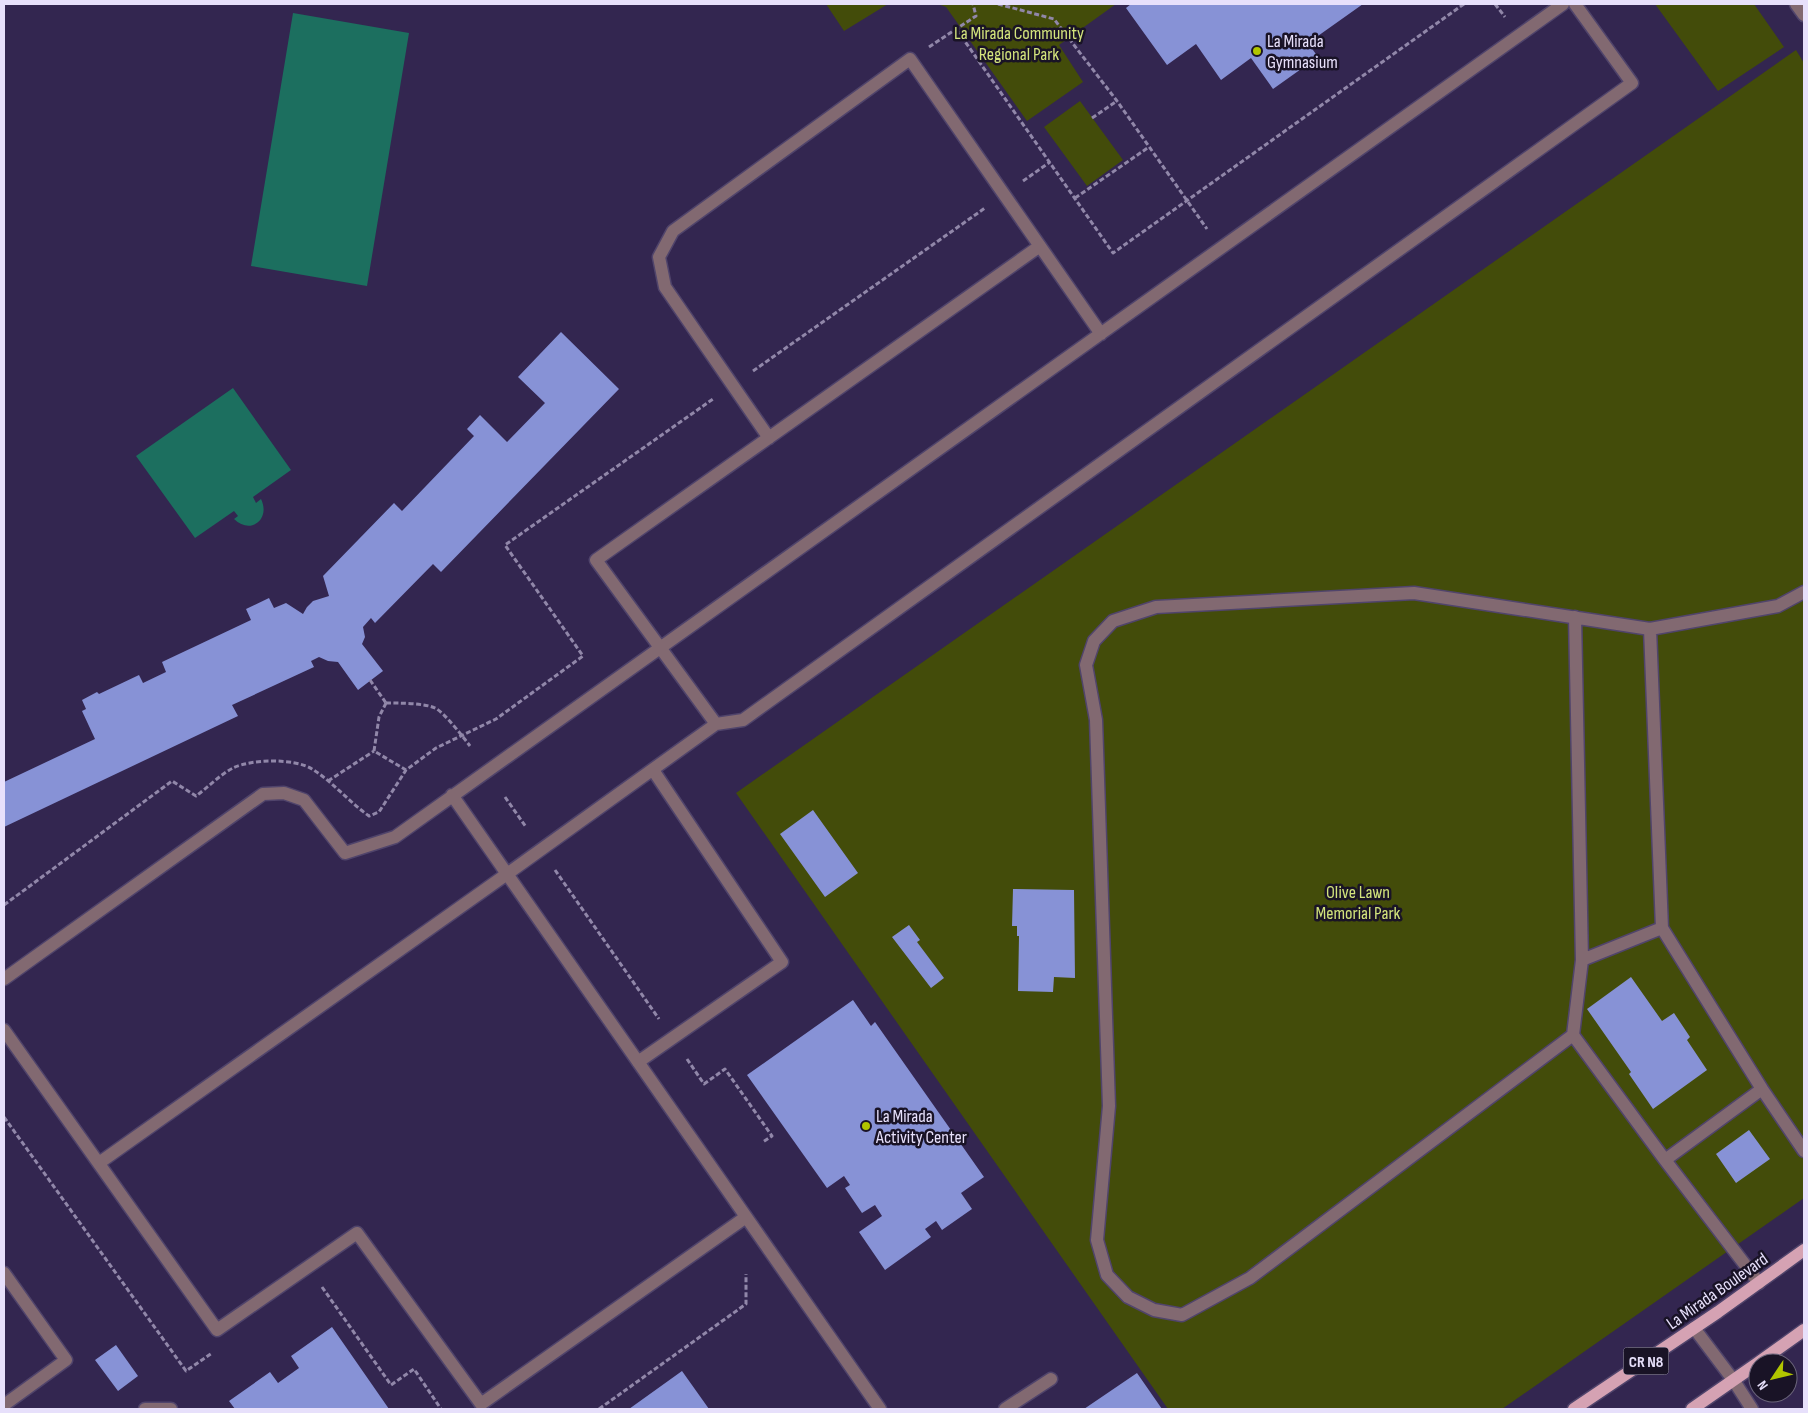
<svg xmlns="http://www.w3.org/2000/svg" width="1808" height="1413" font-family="'Sofia Sans Condensed',sans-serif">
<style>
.green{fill:#434c0a}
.water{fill:#1c6f5f}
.building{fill:#8792d6}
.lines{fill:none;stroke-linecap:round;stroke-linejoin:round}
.minor-casing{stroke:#50446b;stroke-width:15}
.major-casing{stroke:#50446b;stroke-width:15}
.path{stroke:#9187a9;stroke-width:3;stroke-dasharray:5 2.5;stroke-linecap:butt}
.minor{stroke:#826971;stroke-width:12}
.major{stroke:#d5a2b3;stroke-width:12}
.poi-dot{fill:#b1c500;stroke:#191326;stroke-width:2}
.labels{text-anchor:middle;stroke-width:5;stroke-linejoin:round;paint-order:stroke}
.shield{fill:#191326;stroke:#a9a2bb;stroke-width:1}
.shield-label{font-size:16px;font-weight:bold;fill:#e7e0fb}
.park-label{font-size:18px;fill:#d3e47c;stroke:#191326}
.poi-label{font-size:18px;fill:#e7e0fb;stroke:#191326;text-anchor:start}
.street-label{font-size:18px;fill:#e7e0fb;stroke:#191326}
</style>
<rect width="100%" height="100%" fill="#332650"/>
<path class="green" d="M826,4h62l-44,27z
M938,4h178l-57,41 24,37 -56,39 -81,-114z
M1655,4h99l30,43 -66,44z
M1796,50l8,13v1135l-302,211h-334l-432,-616z
M1080,101l43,59 -36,26 -43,-59z"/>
<path class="water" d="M293,13l116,20 -42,253 -116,-20z
M233,388l58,82 -38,27 3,6 5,-4c10,21 -11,36 -27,20l4,-3 -4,-5 -39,27 -59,-82z"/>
<path class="building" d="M1131,4h232l-55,39 10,14 -45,32 -22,-31 -30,22 -25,-36 -29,21 -41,-57z
M561,332l58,57 -178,183 -8,-8 -58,59 -4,-5 -8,9 2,10 -3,7 21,27 -25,19 -20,-28 -10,-1 -9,-4 -8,4 3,6 -82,38 6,11 -234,111v-45l91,-43 -13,-28 4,-2 -4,-9 15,-8 2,2 40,-19 4,8 23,-11 -4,-10 89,-42 -5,-11 23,-11 5,10 12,-5 17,11 4,-7 6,-6 16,-5 -6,-20 71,-73 8,8 72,-75 -7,-7 13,-14 27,27 38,-39 -27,-26z
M813,810l45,63 -33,24 -45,-63z
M1013,889l61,1 1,88 -21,-1 -1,15 -35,-1 1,-55h-2v-10h-5z
M909,925l11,15 -3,2 27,36 -13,10 -39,-51z
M1631,977l31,44 12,-8 16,24 -3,3 20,30 -54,39 -24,-35 2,-2 -44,-63z
M853,1000l18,26 4,-4 109,155 -23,16 11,16 -30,21 -6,-9 -11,8 6,8 -46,33 -26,-38 23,-16 -7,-11 -13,8 -17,-25 5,-3 -6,-9 -17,12 -80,-113z
M1749,1130l21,29 -34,24 -20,-29z
M332,1327l57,82h-154l-6,-8 41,-29 8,11 21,-15 -8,-12z
M116,1345l22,31 -20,15 -23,-31z
M682,1371l27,38h-80z
M1137,1373l25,36h-78z"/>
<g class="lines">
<defs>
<path id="minor" d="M1796,4l8,11
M769,438l-104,-151 -6,-30 14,-26 237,-172 191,275
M1575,617l7,343 -9,75 92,125 94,123
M1650,629l12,299 100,161 42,62
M716,724l-120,-164 444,-314
M452,795l428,614
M1582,960l80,-32
M4,979l259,-185 21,-1 20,7 41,53 50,-16 1168,-833
M4,1030l213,300 140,-97 124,171 265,-187
M1573,1035l-323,243 -68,37 -28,-5 -26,-13 -21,-22 -10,-35 12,-134 -13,-386 -10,-55 8,-24 19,-20 43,-14 258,-14 236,36 128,-23 26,-14
M638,1062l144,-100 -129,-192
M1665,1160l97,-71
M99,1163l408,-289 209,-150 27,-4 889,-637 -57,-79
M4,1273l62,87 -62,45
M1694,1328l40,53 18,28
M145,1409h26
M1005,1409l46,-30"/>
<path id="major" d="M1758,1363l46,-33
M1574,1409l144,-97 86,-62
M1692,1409l66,-46"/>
</defs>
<use href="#minor" class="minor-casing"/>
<use href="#major" class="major-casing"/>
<path class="path" d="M998,4l56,15 63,82 90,128
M1495,4l10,13
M957,30l156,223 351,-249
M929,47l47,-31 -3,-12
M1092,118l25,-17
M1023,181l27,-19
M1075,198l74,-51
M753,371l232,-163
M370,680l16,23
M386,703c12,0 38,0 49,5 8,3 29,30 35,38
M386,703l-7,14 -5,34 32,19
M328,781l46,-30
M505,797l21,30
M555,870l104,149
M4,905l168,-124 24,15c11,-8 25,-22 37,-28 18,-9 62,-10 79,1 21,13 37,33 57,47l10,-4 27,-42 30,-22 60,-29 87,-63 -78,-111 208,-146
M687,1059l17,25 21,-15 47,67 -9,6
M4,1117l182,254 26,-18
M322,1287l69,98 23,-16 27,40
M599,1409l147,-105v-30"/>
<use href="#minor" class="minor"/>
<use href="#major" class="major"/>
</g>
<g class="poi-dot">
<circle cx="1257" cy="51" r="5"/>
<circle cx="866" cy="1126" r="5"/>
</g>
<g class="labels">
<rect class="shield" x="1623.5" y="1347.5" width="45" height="27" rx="4"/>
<g class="shield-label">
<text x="1646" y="1367">CR N8</text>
</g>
<g class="park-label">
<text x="1019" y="39">La Mirada Community<tspan x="1019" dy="21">Regional Park</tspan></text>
<text x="1358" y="898">Olive Lawn<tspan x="1358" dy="21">Memorial Park</tspan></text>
</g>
<g class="poi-label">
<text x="1267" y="47">La Mirada<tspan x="1267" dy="21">Gymnasium</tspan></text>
<text x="876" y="1122">La Mirada<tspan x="876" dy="21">Activity Center</tspan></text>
</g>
<g class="street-label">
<text transform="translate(1717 1291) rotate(-35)" y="6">La Mirada Boulevard</text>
</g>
</g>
<rect width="1808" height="1413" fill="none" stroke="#e7e0fb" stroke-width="10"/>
<g transform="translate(1773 1378) rotate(235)"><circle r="24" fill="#191326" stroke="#6b657b"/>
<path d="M0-4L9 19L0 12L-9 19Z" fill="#b1c500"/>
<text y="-8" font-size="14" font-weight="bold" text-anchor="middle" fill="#e7e0fb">N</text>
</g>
</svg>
